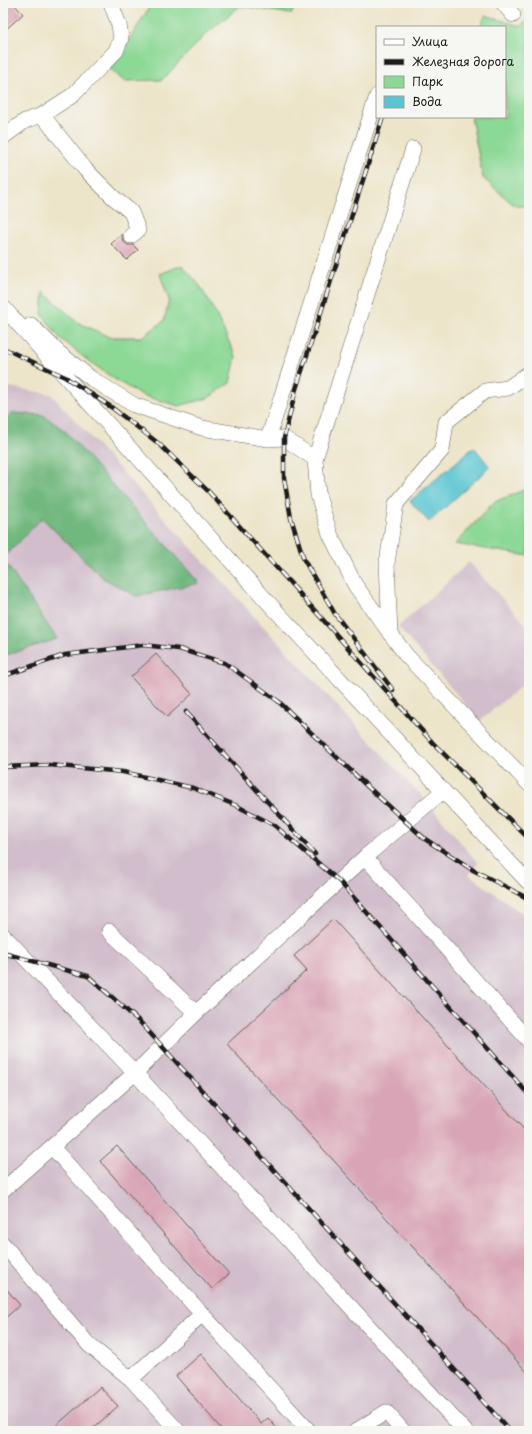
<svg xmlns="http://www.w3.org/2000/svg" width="532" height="1434" font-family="'Playpen Sans',sans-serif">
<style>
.industrial{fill:#d1bdcb}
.green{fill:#8cd895;stroke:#547a58}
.forest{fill:#71b87e;stroke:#466a4d}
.water{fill:#59c5d2;stroke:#3a7077}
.building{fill:#d9a4b6}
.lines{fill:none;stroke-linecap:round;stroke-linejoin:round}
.minor-casing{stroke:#656259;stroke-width:16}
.minor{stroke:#fff;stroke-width:15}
.rail-casing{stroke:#1c1c1c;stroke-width:4.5}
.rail{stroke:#f6f6f2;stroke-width:3;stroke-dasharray:9;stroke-linecap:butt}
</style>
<rect width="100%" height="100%" fill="#f6f6f2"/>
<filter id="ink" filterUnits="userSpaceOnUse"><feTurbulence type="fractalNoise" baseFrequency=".025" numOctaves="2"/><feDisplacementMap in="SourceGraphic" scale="8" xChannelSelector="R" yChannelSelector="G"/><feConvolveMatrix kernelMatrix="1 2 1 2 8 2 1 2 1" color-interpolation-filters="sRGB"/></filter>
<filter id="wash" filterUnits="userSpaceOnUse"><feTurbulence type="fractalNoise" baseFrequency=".012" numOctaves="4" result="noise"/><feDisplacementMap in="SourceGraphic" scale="16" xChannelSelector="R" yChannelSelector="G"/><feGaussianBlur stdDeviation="0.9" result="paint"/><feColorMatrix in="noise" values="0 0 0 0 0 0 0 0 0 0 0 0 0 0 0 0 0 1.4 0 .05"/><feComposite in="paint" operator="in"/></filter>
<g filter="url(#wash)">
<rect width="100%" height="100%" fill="#ede5c9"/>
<path class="industrial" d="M3,386l48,8 198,217 179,192 50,60 -9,12 60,43v513h-526z
M469,562l60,66v51l-49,42 -82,-94z"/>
<path class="green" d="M152,3h147l-8,11 -51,-8 -34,28 -44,46 -38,1 -14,-11z
M485,15l35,11 9,-7v187h-14l-32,-28 -12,-61h34v-90h-24z
M182,265l18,21 16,28 20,43 -6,26 -22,15 -29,8 -35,-10 -27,-15 -35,-25 -23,-19 -17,-23 2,-22 33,30 32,15h33l22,-16 5,-21 -9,-26z
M529,488v68l-74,-12 39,-42z"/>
<path class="forest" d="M13,413l30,2 22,16 134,152 -63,13 -33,-18 -61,-60 -39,40v-137z
M3,559l54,80 -54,17z"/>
<path class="water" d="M474,447l16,20 -61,55 -19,-21z"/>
<g id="blocks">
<path class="building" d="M3,3h10l10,11 -20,18z
M122,234v4l2,4 4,3h5l5,5 -11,10 -16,-16z
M156,654l36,40 -25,23 -36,-40z
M333,919l196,216v239l-302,-330 80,-74 -13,-14z
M117,1146l112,128 -17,15 -112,-128z
M3,1285l17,20 -17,15z
M201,1354l60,70 7,-6 11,13h-56l-47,-55z
M100,1387l18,19 -28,25h-40z"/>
</g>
</g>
<g filter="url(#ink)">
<use href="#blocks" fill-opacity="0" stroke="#656259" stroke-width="1"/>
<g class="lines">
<defs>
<path id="minor" d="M503,3l10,12
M42,115l43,54 28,28 18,15 7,18 -7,6
M3,137l22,-16 17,-6 31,-20 43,-44 5,-13 -2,-13 -8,-22
M413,149l-98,310 3,36 12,39 25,51 51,70 123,129
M3,307l263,293 261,281 2,-1
M31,325l27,27 34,27 42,26 68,23 66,11 16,-1 31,21
M268,439l109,-343
M390,634l-3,-71 9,-59 46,-54 4,-28 39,-31 23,-3 21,-15
M365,857l78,-66
M109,931l87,82
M3,935l132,138 330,358
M52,1147l150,167
M3,1190l132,-117 61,-60 169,-156 164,184
M3,1244l86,101 42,34 47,52
M131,1379l71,-65 107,117
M356,1431l30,-19 17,19"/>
</defs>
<use href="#minor" class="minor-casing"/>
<use href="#minor" class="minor"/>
<defs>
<path id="rail" d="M383,117l-61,192 -26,80 -12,49v40l7,40 13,42 31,54 58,76
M3,348l62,29 46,30 47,36 51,49 224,251 96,96
M3,676l62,-21 78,-10 36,4 46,14 53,38 91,87 56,51 48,31 56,29
M186,712l129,142
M3,767l46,-2 74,7 70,16 42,17 39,20 65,56 190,214
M3,953l85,23 52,46 370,409"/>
</defs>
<use href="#rail" class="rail-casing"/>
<use href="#rail" class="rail"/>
</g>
</g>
<rect width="532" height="1434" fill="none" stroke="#f6f6f2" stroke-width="16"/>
<rect x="376" y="26" width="130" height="92" fill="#f6f6f2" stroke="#9f9f9c"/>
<rect x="384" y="39" width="20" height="6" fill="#ffffff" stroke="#9f9f9c"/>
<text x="412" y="46" font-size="12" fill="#1c1c1c">Улица</text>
<rect x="384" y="59" width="20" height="6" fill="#1c1c1c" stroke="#9f9f9c"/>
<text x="412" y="66" font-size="12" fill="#1c1c1c">Железная дорога</text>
<rect x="384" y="76" width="20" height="12" fill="#8cd895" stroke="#9f9f9c"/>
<text x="412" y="86" font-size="12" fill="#1c1c1c">Парк</text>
<rect x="384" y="96" width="20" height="12" fill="#59c5d2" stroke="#9f9f9c"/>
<text x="412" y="106" font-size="12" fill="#1c1c1c">Вода</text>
</svg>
